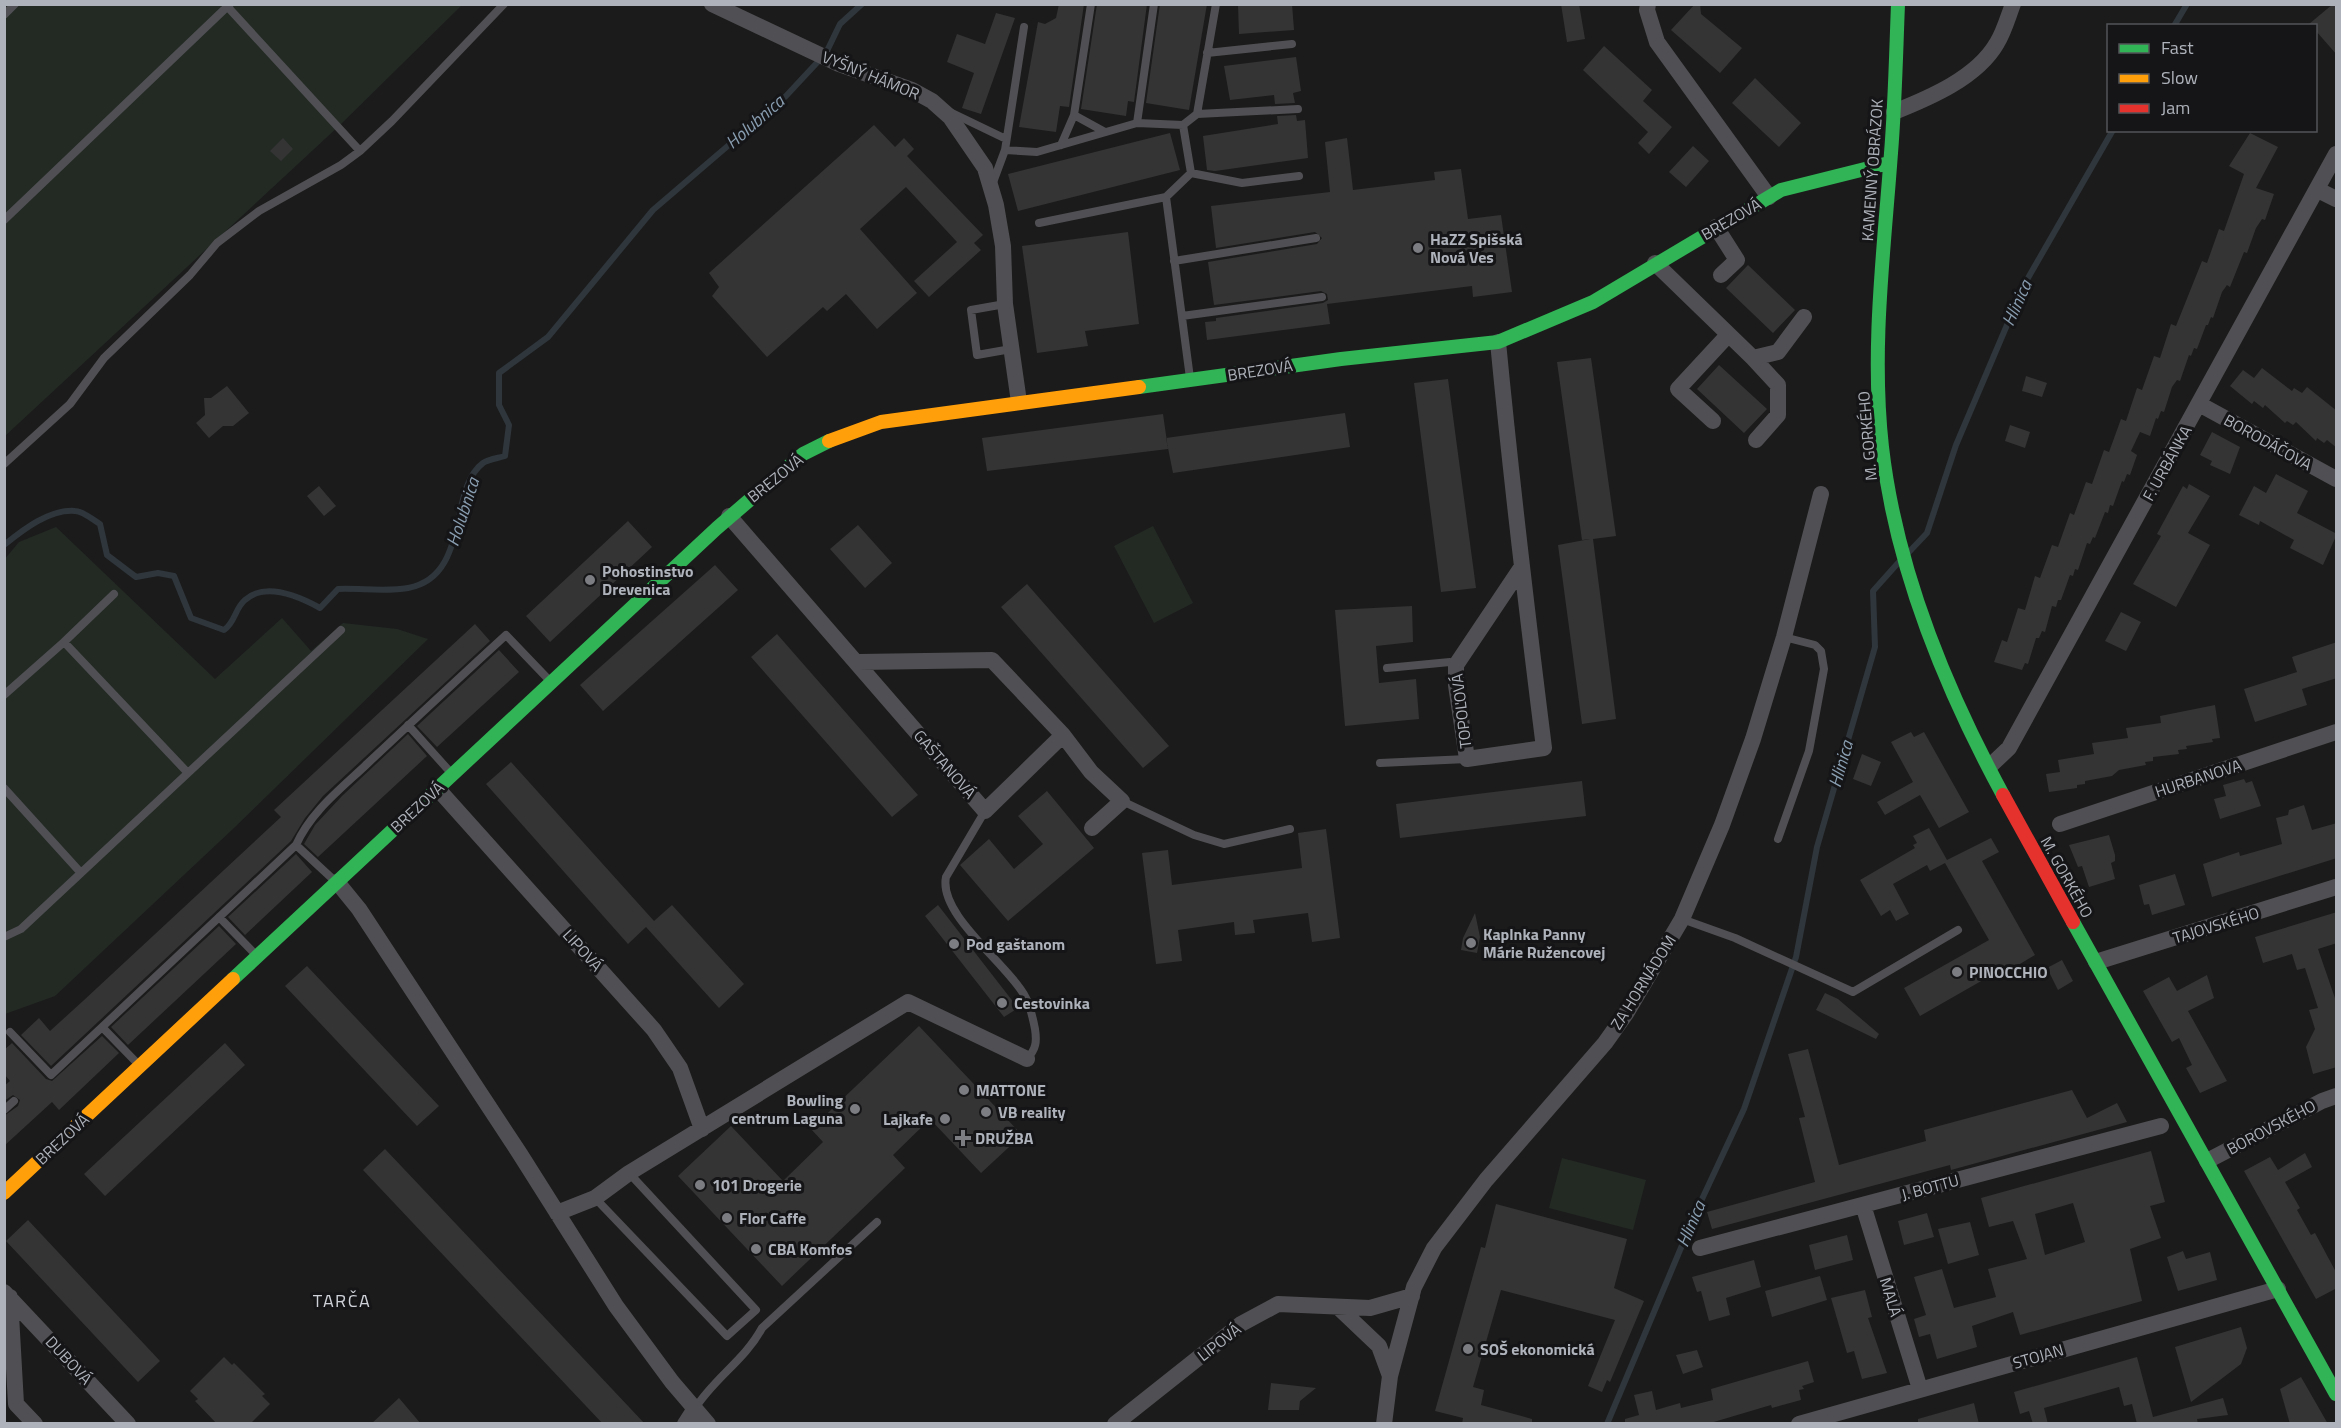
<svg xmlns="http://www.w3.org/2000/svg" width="2341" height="1428" font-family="'Titillium Web',sans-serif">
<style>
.green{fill:#232a24}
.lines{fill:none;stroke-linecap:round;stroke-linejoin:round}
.stream{stroke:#2f363c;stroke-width:6}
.building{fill:#343435;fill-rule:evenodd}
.lane{stroke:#505054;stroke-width:8}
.street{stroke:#505054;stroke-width:16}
.fast{stroke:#30b455;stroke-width:14}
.slow{stroke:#ff9f0a;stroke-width:14}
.jam{stroke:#e5322d;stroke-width:14}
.poi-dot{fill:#7b7d82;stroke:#151517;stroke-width:2}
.labels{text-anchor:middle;stroke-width:6;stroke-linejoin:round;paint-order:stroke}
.street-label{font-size:16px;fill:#aeb2ba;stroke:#151517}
.poi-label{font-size:16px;font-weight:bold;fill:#aeb2ba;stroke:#151517;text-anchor:start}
.water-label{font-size:18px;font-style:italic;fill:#899eb1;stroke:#151517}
.neighbourhood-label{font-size:18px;letter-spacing:1.5px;fill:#ced1d7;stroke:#151517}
</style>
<rect width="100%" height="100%" fill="#1b1b1b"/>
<path class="green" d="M5,5h457l-122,120 -335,311z
M1153,526l40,77 -39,20 -40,-77z
M56,527l159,152 67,-61 29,33 32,-28 54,6 31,10 -193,188 -180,169 -50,18 -1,-454 15,-18z
M1562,1158l84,22 -13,50 -84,-22z"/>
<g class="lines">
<path class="stream" d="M2174,26l13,-22
M4,545c19,-15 45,-36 71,-34 8,0 18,9 25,13l7,31 29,22 22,-4 16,3 17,42 33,12c11,-7 11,-22 21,-30 21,-19 55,-3 75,8l18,-19c22,-1 48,3 70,-1 63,-12 39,-98 75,-125 6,-4 16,-5 22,-7l4,-31 -10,-20v-32l49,-36 105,-127 133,-114 40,-43 14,-29 22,-20
M1909,552l18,-19 29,-88 68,-160 89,-155
M1607,1424l89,-212 48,-103 52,-152 21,-110 58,-200 -2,-56 25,-28"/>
</g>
<path class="building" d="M1059,4h25l-15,103 -9,-1 -4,26 -37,-5 19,-105 7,2 11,-6z
M1097,4h50l-13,98 -6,-1 -2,15 -45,-7z
M1160,4h47l-18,106 -43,-7z
M1238,4h54l2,26 -55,4z
M1561,4h18l6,35 -18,3z
M1695,4h5l1,10 41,34 -22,25 -49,-43z
M2333,4h4v51l-21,-24v-5l-7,-2z
M996,13l19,5 -34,96 -19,-6 12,-35 -27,-11 10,-28 28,10z
M1604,46l48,44 -9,11 29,26 -23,27 -11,-11 10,-11 -65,-62z
M1296,57l5,34 -8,2 2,10 -20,1 -1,-9 -44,5 -6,-34z
M1755,78l46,45 -22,24 -47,-44z
M1296,115l1,6 8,-1 3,38 -93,13 -8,-1 -4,-34 75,-12 -1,-8z
M874,125l21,22 9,-9 10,11 -7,7 76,79 -9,8 7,7 -52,47 -15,-16 43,-39 -51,-55 -46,42 57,64 -40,36 -31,-35 -19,17 -4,-4 -56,50 -55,-61 7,-9 -10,-14z
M1170,133l10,37 -162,41 -10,-37z
M2250,133l28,14 -22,41 18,6 -9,26 -3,-1 -6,9 -9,25 -3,-1 -14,35 -3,-2 -5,7 -9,26 -2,-1 -3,8h-2l-9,24 -3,-1 -3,8 -2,-1 -9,26 -3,-1 -5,7 -8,25 -3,-1 -3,8 -2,-1 -6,18 -10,-4 -9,19 6,4 -7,20 -3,-1 -3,8 -2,-1 -9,25 -3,-1 -2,8 -3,-1 -10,26 -2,-1 -3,7 -3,-1 -9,27 -3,-1 -2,7 -3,-1 -9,25h-3l-2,7 -4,-1 -7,26 -3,-1 -3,7h-3l-8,26 -3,-1 -3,7 -28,-8 8,-22 5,2 11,-34 7,2 10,-34 5,2 12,-33 6,2 12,-34 4,2 12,-33 6,2 12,-34 5,2 12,-33 5,2 11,-33 5,2 12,-34 6,2 11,-34 5,2 26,-65 5,2 12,-34 5,2 20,-57 -15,-8z
M283,138l10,11 -12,12 -11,-10z
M1347,138l6,52 82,-10 -1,-8 27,-3 7,50 33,-4 11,77 -39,5 -1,-11 -145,18 3,20 -123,16 -2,-18 11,-1v-3l107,-15 5,-3 -1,-6 -6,-3 -107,14 -6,-43 109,-18 5,-6 -7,-6 -99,16 -5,-42 119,-14 -5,-50z
M1693,146l16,15 -23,26 -17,-15z
M1128,232l11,92 -54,7 3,15 -51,7 -15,-107z
M1748,265l47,45 -22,23 -47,-45z
M1591,358l25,178 -23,3 23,180 -34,5 -24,-179 32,-6 -8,1 -25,-178z
M1719,365l48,44 -23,24 -47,-44z
M2262,368l30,23 2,-3 8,5 5,-6 30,24v37l-10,-8 -3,3 -7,-5 -1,3 -20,-19 -3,3 -6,-4 -2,2 -20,-18 -2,3 -9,-7 -2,3 -22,-18 13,-16 11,8z
M2026,376l21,7 -5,14 -20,-6z
M1448,379l28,209 -35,4 -27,-209z
M227,386l22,27 -16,13h-10l-14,12 -13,-15 9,-8 -1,-17h7z
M1345,413l5,34 -177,26 -7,-35z
M1163,414l5,35 -181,22 -5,-33z
M2010,425l20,7 -5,16 -20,-7z
M2212,432l28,15 -10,27 -20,-9 2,-4 -12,-6z
M2276,474l32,17 -11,22 40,21 -14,31 -33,-17 4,-8 -34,-19 -1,4 -20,-10 15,-29 12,7z
M2189,484l21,12 -22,37 22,12 -34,62 -43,-23 28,-48 -4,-2 26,-48 4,3z
M319,486l17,20 -12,10 -17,-20z
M628,521l24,26 -102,95 -24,-26z
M858,525l34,38 -27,25 -35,-39z
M715,565l23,25 -135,121 -23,-26z
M1027,584l142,162 -26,22 -142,-161z
M1412,606l1,36 -37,4 3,37 37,-4 3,40 -74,7 -10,-116z
M2121,612l20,10 -15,29 -21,-10z
M475,624l15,17 -167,155 -18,22 -14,23 -240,225 -30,-31 18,-17 11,13 33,-30 198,-184 -7,-7z
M777,634l141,161 -26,22 -141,-160z
M2337,642v36l-35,11 5,16 -52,17 -11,-33 53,-17 -5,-15z
M499,650l20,22 -82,75 -20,-21z
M2215,705l5,33 -8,1 1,3 -27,4 1,3 -9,1 1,4 -26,3v4l-8,1 1,3 -27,5 -7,6 -27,5v3l-8,1v3l-28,4 -3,-18 14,-2 -2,-12 36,-6 -2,-11 36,-5 -2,-10 35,-5 -1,-7z
M1911,732l3,5 10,-5 45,80 -30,16 -19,-33 -35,20 -8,-13 36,-20 -22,-40z
M408,734l19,22 -109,101 -14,-13 11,-19 27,-29z
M1862,754l19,8 -10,24 -18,-7z
M511,762l143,159 18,-16 72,79 -25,24 -73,-81 -18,17 -142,-160z
M2244,779l2,4 6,-2 9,25 -41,13 -6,-20 12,-3 -3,-11z
M1582,781l4,35 -186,22 -4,-34z
M1047,791l47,57 -86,73 -48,-56 29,-26 25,30 29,-25 -25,-28z
M2304,805l8,25 25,-7v35l-125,39 -9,-33 36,-12 1,4 42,-12 -6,-26 12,-3 1,-5z
M1929,828l18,32 44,-22 8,14 -17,9 53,94 -35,21 -3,-4 -77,44 -16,-28 85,-48 -44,-77 -15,8 -3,-6 -34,19 16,30 -13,7 -6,-11 -9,6 -21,-36 55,-32 -2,-3 4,-2 -4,-7z
M1326,829l14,109 -28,4 -4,-29 -55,7 2,13 -20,2 -1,-13 -56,8 4,31 -26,3 -14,-111 26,-3 4,35 130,-17 -4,-35z
M2109,835l6,20v6l-4,2 4,16 -26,8 -7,-21 -4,1 -9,-22z
M296,854l16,18 -67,63 -17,-18z
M2175,874l10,31 -33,10 -3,-11 -5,1 -5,-20z
M938,905l80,103 -14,9 -79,-101z
M2337,912v31l-19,6 19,55v63l-24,7 -7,-27 9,-18 -6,-19 9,-2 -13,-40 -8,2 -5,-16 -29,9 -8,-26z
M1475,913l5,24 -3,16 -16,-3 2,-12z
M219,926l17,18 -108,101 -17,-18z
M2062,960l11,21 -15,9 -11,-22z
M307,966l132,140 -22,20 -132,-140z
M2207,975l7,23 -26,13 39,70 -27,12 -14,-25 6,-3 -13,-27 -7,4 -29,-51 26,-14 8,14z
M1825,993l13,6 41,35 -3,5 -60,-29z
M919,1026l103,109 -41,38 -51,-54 -37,36 12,13 -123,118 -104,-110 53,-50 52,55 40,-39 -12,-13z
M102,1036l17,17 -60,57 -7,-8 -48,44v-30l14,-10 2,-6 -7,-5 -9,6v-15l6,-5 -6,-7v-24l8,-7 34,36 6,2z
M225,1043l20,22 -140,131 -21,-22z
M1808,1049l31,116 87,-24 -2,-11 148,-40 15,28 30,-15 10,19 -176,48 -1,-5 -238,64 -5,-17 108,-30 -16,-64 6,-1 -17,-63z
M385,1149l179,189 81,86h-42l-174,-184 -66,-70z
M2151,1151l14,51 -15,4 11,32 -31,11 12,52 -122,34 -7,-23 -41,14 5,21 -40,12 -7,-25 -11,3 -5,-18 12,-4 -12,-38 28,-8 12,39 42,-11 -8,-28 39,-10 -14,-38 -24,6 -8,-29zM2073,1203l12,39 -40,13 -10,-41z
M2305,1153l7,14 -27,15 15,26 -3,2 14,25 4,-2 22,41v14l-21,11 -72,-128 26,-14 8,13z
M1496,1204l131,35 -13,49 30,13 -34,81 -3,-2 -5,12 -14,-6 27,-66 -114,-30 -28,97 11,3 -3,15 51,14v5h-70l1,-6 -28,-7 46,-164 4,1z
M1927,1213l7,24 -30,8 -6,-24z
M28,1220l132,141 -22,21 -132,-141z
M1970,1222l9,33 -31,9 -10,-35z
M1847,1235l6,25 -38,10 -6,-25z
M2183,1251l3,8 24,-7 7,28 -39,11 -11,-34z
M1754,1260l7,27 -35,11 4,17 -21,6 -8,-30 -4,1 -5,-15z
M1820,1276l7,24 -55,17 -7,-26z
M1865,1290l7,27 -4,1 19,55 -25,6 -8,-28 -7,2 -16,-55z
M2241,1327l6,21 -6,16 -50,38 -16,-55z
M1697,1350l6,17 -20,7 -7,-19z
M224,1357l8,8 2,-2 31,31 -3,2 8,8 -20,20h-33l-22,-23 3,-2 -8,-8z
M2137,1357l16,60 70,-19 5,17 -31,4 1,5h-61l-5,-20 -8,2 -5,-19 -75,21 4,16h-15l-4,-13 -9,3 -6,-22z
M1808,1361l6,21 -12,4 2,3 -5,1 2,10 -29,8 -1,-3 -64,19h-82v-5l14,-4 -5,-20 18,-4 4,19 24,-7 1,5 32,-8 -2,-11z
M2301,1377l27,47h-38l-10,-35z
M1271,1383l45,5 -16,13 -1,9h-31z
M399,1398l22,26h-50z
M1974,1403l5,21h-61v-5z"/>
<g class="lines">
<path class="lane" d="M225,4l135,147
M1091,4l-17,111 31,17
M4,15l11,-11
M1207,53l85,-9
M950,112l56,27
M1197,114l19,-110
M1137,123l17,-119
M1183,125l8,48
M1061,145l13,-30
M1005,150l19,-123
M992,185l13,-35 32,2 100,-29 46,2 14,-11 101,-5
M1166,197l25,-24 51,10 57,-7
M4,220l226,-216
M1039,223l127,-26 24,181
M1174,261l142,-23
M1005,304l-34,6 6,45 34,-6
M1182,316l140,-19
M4,464l66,-60 34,-46 86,-83 27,-32 42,-32 82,-46 19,-14 32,-30 112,-117
M64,642l50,-48
M1387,668l63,-6 6,3
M4,695l60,-53 123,130
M408,725l44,49
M1380,763l87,-4
M4,788l77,85
M1122,801l72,34 30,9 66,-15
M985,811l-39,66c-8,38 63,88 80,121 5,10 7,21 9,31 2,13 1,20 -8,30
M1778,839l31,-88 15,-82 -3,-18 -6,-6 -31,-8
M336,882l-40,-37c15,-34 46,-57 72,-82 46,-43 92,-86 138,-128l44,46
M219,917l38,39
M1682,919l53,19 118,54 105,-62
M4,937l17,-8 320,-299
M102,1027l36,37
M10,1032l41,43 245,-230
M4,1110l10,-9
M595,1198l132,138 29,-26 -127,-137
M694,1410c19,-31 51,-50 68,-82l115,-106"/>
<path class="street" d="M712,4l127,60 73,26 20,11 18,16 35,51 11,37 7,41 2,58 14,98
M1648,4l-1,6 10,32 112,155
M1894,112c35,-14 83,-34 103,-69 7,-11 11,-26 16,-39
M2318,190l18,9
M1716,227l21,33 -16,15
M1655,263l98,95 25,-6 26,-35
M1498,342c13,135 29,271 46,406l-77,11 -11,-74v-20l65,-97
M1753,358l25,27v30l-22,25
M2199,404l137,75
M1713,421l-35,-32 50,-54
M729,516l256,295 78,-76 -71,-75 -133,2
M1063,735l28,37 31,29 -30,27
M1990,766l19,-18 327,-594
M437,788l217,242 26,38 22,61
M2060,824l276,-92
M337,882l22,27 161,245 96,152 56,76 36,42
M2096,962l240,-75
M2207,1161l115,-60 14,-5
M1863,1205l57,184
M557,1213l38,-15 34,-25 279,-171 119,57
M1700,1248l461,-122
M4,1292l124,132
M10,1297l6,107 19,20
M1339,1308l40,38 11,30
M685,1424l9,-14
M1115,1424l126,-100 37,-20 92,4 42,-12
M1384,1424l6,-48 24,-89 20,-39 52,-68 119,-137 22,-31 55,-93 40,-94 31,-86 31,-102 37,-143
M1799,1424l479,-135"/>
<path class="fast" d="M1898,4c-2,50 -3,100 -7,149 -7,98 -20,196 -9,294 14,122 63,241 121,348
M1139,387l202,-28 157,-17 95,-40 188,-112 108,-27
M2073,922l263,472
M233,979l484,-451 86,-74 26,-13"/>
<path class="slow" d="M829,441l52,-19 258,-35
M4,1193l229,-214"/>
<path class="jam" d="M2003,795l70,127"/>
</g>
<g class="poi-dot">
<circle cx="1418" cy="248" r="6"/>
<circle cx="590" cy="580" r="6"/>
<circle cx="1471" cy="943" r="6"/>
<circle cx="954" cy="944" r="6"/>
<circle cx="1957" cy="972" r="6"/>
<circle cx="1002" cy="1003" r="6"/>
<circle cx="964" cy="1090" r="6"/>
<circle cx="855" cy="1109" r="6"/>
<circle cx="986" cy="1112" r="6"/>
<circle cx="945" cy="1119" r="6"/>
<path d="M960 1129h6v6h6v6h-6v6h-6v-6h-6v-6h6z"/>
<circle cx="700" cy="1185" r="6"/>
<circle cx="727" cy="1218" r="6"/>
<circle cx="756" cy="1249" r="6"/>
<circle cx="1468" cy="1349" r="6"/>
</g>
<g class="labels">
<g class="street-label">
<text transform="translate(871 75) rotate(22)" y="6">VYŠNÝ HÁMOR</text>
<text transform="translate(1872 170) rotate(-86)" y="6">KAMENNÝ OBRÁZOK</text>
<text transform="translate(1731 219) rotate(-30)" y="6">BREZOVÁ</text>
<text transform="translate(1260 370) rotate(-9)" y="6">BREZOVÁ</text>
<text transform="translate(1867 436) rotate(-95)" y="6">M. GORKÉHO</text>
<text transform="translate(2268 442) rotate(29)" y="6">BORODÁČOVA</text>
<text transform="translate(2167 463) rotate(-61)" y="6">F. URBÁNKA</text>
<text transform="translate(775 478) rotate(-39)" y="6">BREZOVÁ</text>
<text transform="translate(1461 711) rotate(-97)" y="6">TOPOĽOVÁ</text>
<text transform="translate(945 764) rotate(49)" y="6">GAŠTANOVÁ</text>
<text transform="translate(2198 778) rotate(-18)" y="6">HURBANOVA</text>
<text transform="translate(417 807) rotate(-43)" y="6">BREZOVÁ</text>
<text transform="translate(2067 877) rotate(61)" y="6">M. GORKÉHO</text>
<text transform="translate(2216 925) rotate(-17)" y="6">TAJOVSKÉHO</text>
<text transform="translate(583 950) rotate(48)" y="6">LIPOVÁ</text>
<text transform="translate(1643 982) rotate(-58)" y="6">ZA HORNÁDOM</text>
<text transform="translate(2271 1127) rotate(-28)" y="6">BOROVSKÉHO</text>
<text transform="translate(62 1139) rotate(-43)" y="6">BREZOVÁ</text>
<text transform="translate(1930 1187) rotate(-15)" y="6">J. BOTTU</text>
<text transform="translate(1891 1297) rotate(73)" y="6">MALÁ</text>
<text transform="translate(1219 1342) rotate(-38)" y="6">LIPOVÁ</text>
<text transform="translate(2038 1356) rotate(-16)" y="6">STOJAN</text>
<text transform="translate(69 1360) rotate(47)" y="6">DUBOVÁ</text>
</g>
<g class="poi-label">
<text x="1430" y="245">HaZZ Spišská<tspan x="1430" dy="18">Nová Ves</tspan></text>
<text x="602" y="577">Pohostinstvo<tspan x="602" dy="18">Drevenica</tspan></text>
<text x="1483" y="940">Kaplnka Panny<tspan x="1483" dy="18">Márie Ružencovej</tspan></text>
<text x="966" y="950">Pod gaštanom</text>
<text x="1969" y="978">PINOCCHIO</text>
<text x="1014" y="1009">Cestovinka</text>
<text x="976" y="1096">MATTONE</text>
<text x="843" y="1106" text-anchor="end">Bowling<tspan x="843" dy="18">centrum Laguna</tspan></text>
<text x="998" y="1118">VB reality</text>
<text x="933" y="1125" text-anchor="end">Lajkafe</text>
<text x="975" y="1144">DRUŽBA</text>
<text x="712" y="1191">101 Drogerie</text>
<text x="739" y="1224">Flor Caffe</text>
<text x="768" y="1255">CBA Komfos</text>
<text x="1480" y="1355">SOŠ ekonomická</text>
</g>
<g class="water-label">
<text transform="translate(755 122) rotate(-41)" y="6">Holubnica</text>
<text transform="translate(2017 303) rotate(-66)" y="6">Hlinica</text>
<text transform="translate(463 512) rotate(-72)" y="6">Holubnica</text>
<text transform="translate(1841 764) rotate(-74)" y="6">Hlinica</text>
<text transform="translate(1691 1224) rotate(-67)" y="6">Hlinica</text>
</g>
<g class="neighbourhood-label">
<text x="342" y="1307">TARČA</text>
</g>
</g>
<rect width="2341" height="1428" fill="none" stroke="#aeb2ba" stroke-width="12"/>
<rect x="2107" y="24" width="210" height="108" fill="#151517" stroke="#525458" stroke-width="1.5"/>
<rect x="2119" y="44" width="30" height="9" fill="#30b455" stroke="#525458" stroke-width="1.5"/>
<text x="2161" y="54" font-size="18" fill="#aeb2ba">Fast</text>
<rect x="2119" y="74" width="30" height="9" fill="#ff9f0a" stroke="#525458" stroke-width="1.5"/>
<text x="2161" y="84" font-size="18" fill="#aeb2ba">Slow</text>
<rect x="2119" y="104" width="30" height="9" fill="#e5322d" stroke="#525458" stroke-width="1.5"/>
<text x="2161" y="114" font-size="18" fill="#aeb2ba">Jam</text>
</svg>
